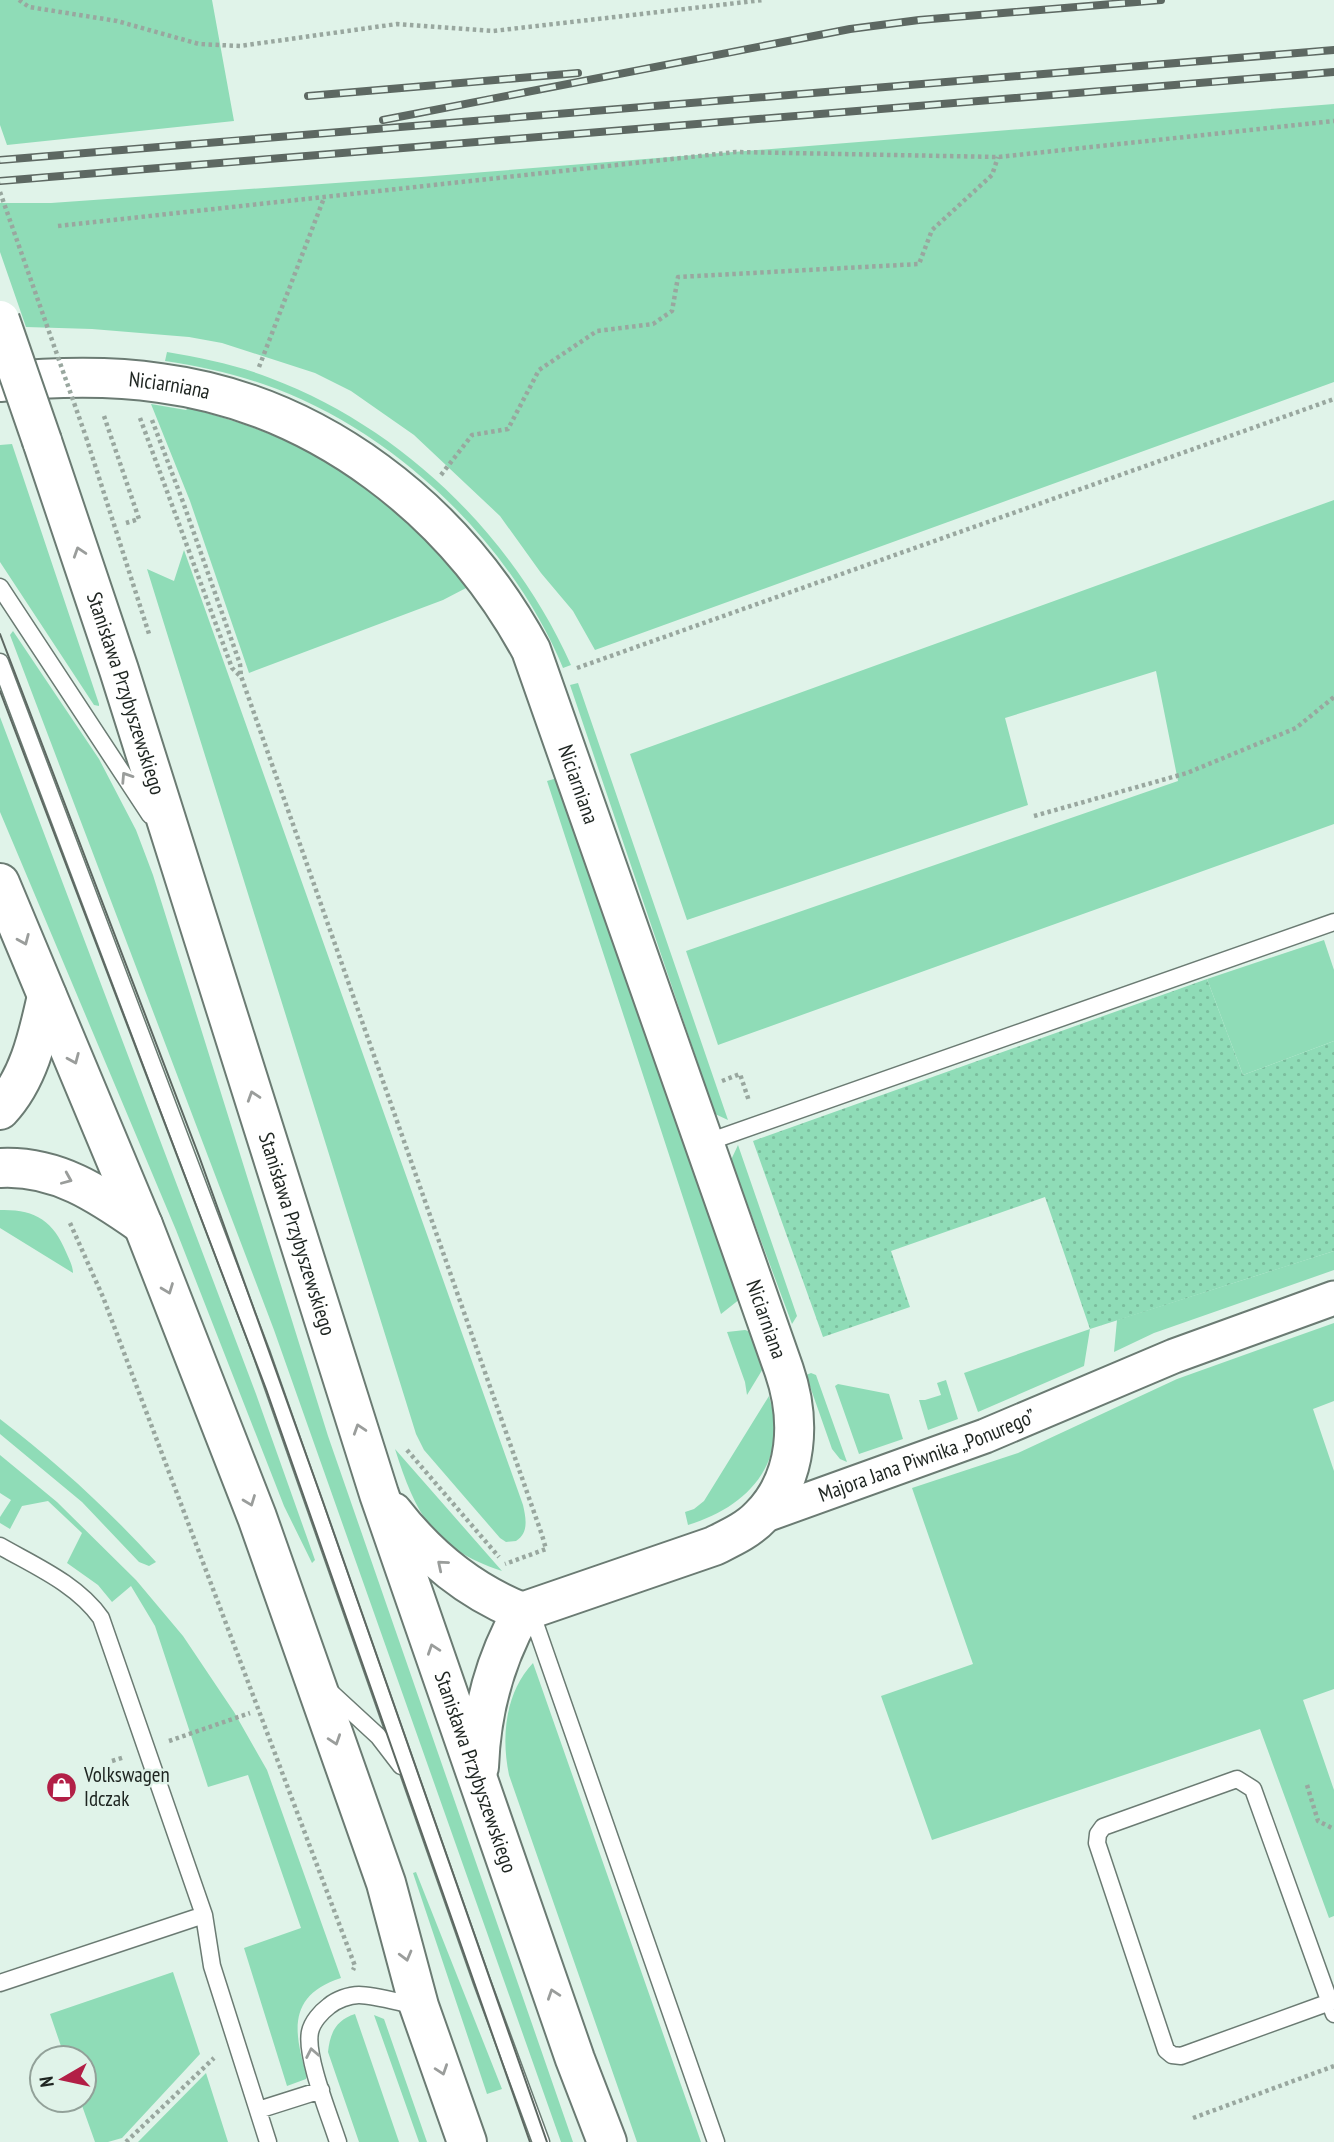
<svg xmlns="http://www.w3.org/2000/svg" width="1334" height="2142" font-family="'PT Sans Narrow',sans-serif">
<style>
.grass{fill:#8fdcb7}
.garden{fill:url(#garden-dots)}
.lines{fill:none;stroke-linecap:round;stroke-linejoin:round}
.lane-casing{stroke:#6b7b73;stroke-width:19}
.street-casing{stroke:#6b7b73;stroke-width:37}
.secondary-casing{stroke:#6b7b73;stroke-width:42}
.path{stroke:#99a79f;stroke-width:4.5;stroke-dasharray:3.5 3.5;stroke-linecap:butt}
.lane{stroke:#fff;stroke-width:16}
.street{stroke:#fff;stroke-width:33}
.secondary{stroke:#fff;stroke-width:38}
.tram{stroke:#5d6862;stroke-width:2}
.rail-casing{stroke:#5d6862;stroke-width:8}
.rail{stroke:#e0f3e9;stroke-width:5;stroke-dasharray:16;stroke-linecap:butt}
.secondary-bridge-casing{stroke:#6b7b73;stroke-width:42;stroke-linecap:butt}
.path-bridge{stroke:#99a79f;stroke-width:4.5;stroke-dasharray:3.5 3.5;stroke-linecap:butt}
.secondary-bridge{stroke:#fff;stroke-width:38}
.oneway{stroke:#9a9d9b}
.labels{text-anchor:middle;stroke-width:5;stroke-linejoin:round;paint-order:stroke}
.street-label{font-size:21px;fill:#1e2521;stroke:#e0f3e9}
.poi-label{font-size:21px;fill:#1e2521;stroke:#e0f3e9;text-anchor:start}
</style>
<defs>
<pattern id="garden-dots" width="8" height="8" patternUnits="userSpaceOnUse" patternTransform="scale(1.75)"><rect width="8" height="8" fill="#8fdcb7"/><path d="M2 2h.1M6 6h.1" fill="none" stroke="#7bbd9d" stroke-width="1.8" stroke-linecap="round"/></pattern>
</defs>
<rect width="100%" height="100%" fill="#e0f3e9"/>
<path class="grass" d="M0,0h212l22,121 -227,24 -7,-20z
M1334,104v278l-739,268 -22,-39 -32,-38 -41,-57 -86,-81 -63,-44 -36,-18 -93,-30 -33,-6 -97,-8 -66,-2 -26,-75v-49h51l370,-26z
M167,352c35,6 70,13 103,26 133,50 243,158 301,287l-8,3c-52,-126 -171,-240 -300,-284 -32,-11 -65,-18 -98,-23z
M151,404l35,6 2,-2c122,30 199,83 280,179l-25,13 -194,73 -59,-172z
M12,444l87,260v2l-5,-1 -94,-143v-117z
M1334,500v324l-616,221 -32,-94 492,-170 -22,-110 -151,47 23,87 -341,115 -57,-166z
M184,550l339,955c3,13 6,28 -7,36l-10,1 -6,-4 -76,-88 -8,-16 -269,-865 27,12z
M13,631l86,128 37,71 17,45 175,561 245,706h-12l-287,-812 -264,-695z
M578,683l150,437 -13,-6 -145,-429z
M0,717l256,677 59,166 -3,3 -28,-57 -108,-276 -176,-418z
M557,778l183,521 -19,15 -174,-533z
M1324,940l10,30v71l-91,34 -36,-96z
M738,1145l59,171 -5,8 -61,-164z
M0,1210c34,-1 53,10 66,42 3,7 7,14 7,21l-73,-45z
M1334,1251v19l-180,63 -40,19 3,-32z
M1334,1323v78l-21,8 21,62v218l-31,11 31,90v126l-5,2 -69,-189 -328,111 -51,-144 92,-32 -61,-176 106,-35 159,-74z
M1090,1329l-6,37 -106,46 -14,-39z
M745,1330l6,2 13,35 -17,28 -2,-13 -18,-50z
M811,1373l5,2 31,87 -7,-3 -8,-10 -26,-74z
M946,1380l12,39 -30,11 -9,-30h6l16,-5 -4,-12z
M838,1384l51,10 14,45 -44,15 -24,-68z
M769,1396c21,66 -21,111 -81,129l-3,-13 9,-3 10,-8z
M0,1419c56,43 108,90 156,143l-7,4 -10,-4 -57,-60 -82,-68z
M395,1449l107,122c-69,-23 -86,-56 -107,-122z
M0,1455l57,47 79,78 47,56 51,76 33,58 74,208c-53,17 -48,53 -34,98l-1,3 -19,7 -43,-138 57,-20 -53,-153 -40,12 -53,-161 -24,-40 -19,16 -14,-17 -31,-22 15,-30 -34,-32 -26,5 -12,23 -10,-6v-6l11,-17 -11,-7z
M533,1663l168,479h-64l-128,-367c-8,-38 -4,-82 24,-112z
M416,1872l86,217 -15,5 -74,-221z
M173,1972l27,82 -78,84 -14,4h-13l-15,-42h4v-42h-19l-15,-44z
M355,2014l44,128h-40l-31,-90c2,-19 8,-32 27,-38z
M374,2015l10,4 43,123h-8z
M206,2073l22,69h-90z"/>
<path class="garden" d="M1207,979l36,96 91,-34v210l-244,78 -45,-132 -154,54 19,56 -87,30 -70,-196z"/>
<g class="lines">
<defs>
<path id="lane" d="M0,587l150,228
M0,662l261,690 221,630 59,160
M705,1143l629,-221
M0,1546c35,20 77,38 101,72l103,297 8,51 56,176
M530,1609l186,533
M327,1689l51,47 23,30
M0,1983l204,-68
M1330,2002l-149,54 -9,-1 -6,-5 -69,-207 1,-9 5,-7 134,-48 16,10 81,225
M258,2110l63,-20
M338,2142c-8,-25 -33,-86 -28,-110 2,-10 11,-20 19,-26 7,-6 20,-11 30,-11 15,0 42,8 58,11"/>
<g id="street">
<path id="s1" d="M760,1517l225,-81 189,-80 160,-58"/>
</g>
<g id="secondary">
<path id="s2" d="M0,382c53,-5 106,-7 160,1 159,21 295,127 371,267l253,720c17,49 15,108 -24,147 -12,13 -30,21 -46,29l-192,66"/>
<path id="s3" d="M42,441l77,229 260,824 196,565 32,83"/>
<path d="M0,883l143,342 114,292 129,366 33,123 48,136"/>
<path d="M0,1110c29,-31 38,-74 47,-114"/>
<path d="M0,1168c56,-3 99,26 143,57"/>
<path d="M393,1512c34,44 76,79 129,100"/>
<path d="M479,1767c2,-56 15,-106 43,-155"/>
</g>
</defs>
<use href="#lane" class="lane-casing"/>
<use href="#street" class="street-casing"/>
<use href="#secondary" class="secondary-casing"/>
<path class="path" d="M19,0l10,7 88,14 82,23 41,2 157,-22 96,7 270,-31
M58,226l678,-74 262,5 336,-36
M259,367l65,-169
M104,416l35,103 -13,4
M140,418l92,250 8,8
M152,420l31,82 57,162 1,12 301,859 4,14 -41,15
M86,437l64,200
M441,475l31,-40 36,-6 31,-59 58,-39 56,-7 19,-13 6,-34 241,-13 13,-34 60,-55 6,-18
M577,668l757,-269
M1034,816l153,-43 109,-45 38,-31
M722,1081l18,-7 9,27
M70,1223l33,74 252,669 -2,4
M407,1450l92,107
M169,1741l81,-28
M112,1761l13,-4
M1307,1785l11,36 16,8
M1193,2118l141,-52
M126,2142l88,-84"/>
<use href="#lane" class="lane"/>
<use href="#street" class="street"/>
<use href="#secondary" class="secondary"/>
<path class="tram" d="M0,634l199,522 123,343 225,643
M0,691l266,698 264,753"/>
<defs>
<path id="rail" d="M308,96l270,-23
M383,120l467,-91 69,-9 242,-20
M0,160l1334,-110
M0,181l1334,-109"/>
</defs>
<use href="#rail" class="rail-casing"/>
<use href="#rail" class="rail"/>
<defs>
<path id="secondary-bridge" d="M0,320l42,121"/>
</defs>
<use href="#secondary-bridge" class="secondary-bridge-casing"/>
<path class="path-bridge" d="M0,192l86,245"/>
<use href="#secondary-bridge" class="secondary-bridge"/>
</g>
<defs><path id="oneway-chevron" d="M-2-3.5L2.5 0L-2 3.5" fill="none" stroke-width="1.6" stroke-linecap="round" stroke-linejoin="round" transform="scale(1.75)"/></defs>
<g class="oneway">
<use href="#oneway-chevron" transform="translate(79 552) rotate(-108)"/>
<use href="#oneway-chevron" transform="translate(126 777) rotate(-123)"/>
<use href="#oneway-chevron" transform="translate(24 940) rotate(67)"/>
<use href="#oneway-chevron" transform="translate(74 1059) rotate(67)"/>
<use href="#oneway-chevron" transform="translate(253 1096) rotate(-108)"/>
<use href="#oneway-chevron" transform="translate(67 1179) rotate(23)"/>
<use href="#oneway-chevron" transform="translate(168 1289) rotate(69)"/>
<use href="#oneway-chevron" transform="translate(359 1429) rotate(-108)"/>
<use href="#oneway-chevron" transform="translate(250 1501) rotate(69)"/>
<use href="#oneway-chevron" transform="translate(442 1565) rotate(-140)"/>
<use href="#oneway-chevron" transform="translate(433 1649) rotate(-109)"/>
<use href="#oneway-chevron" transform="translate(335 1740) rotate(71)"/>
<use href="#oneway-chevron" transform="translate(406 1956) rotate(75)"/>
<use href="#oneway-chevron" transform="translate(553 1994) rotate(-109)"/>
<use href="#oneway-chevron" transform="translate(312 2053) rotate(-101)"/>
<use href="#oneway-chevron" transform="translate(442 2070) rotate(71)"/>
</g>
<defs>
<symbol id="shop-disc" viewBox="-11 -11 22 22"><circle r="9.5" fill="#b21f46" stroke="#e0f3e9"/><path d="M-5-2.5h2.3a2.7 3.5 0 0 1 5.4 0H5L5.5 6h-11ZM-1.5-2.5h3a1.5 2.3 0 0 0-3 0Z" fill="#fff"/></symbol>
</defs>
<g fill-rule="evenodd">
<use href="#shop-disc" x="44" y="1770" width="35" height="35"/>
</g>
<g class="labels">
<g class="street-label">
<text dy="7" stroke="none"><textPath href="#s2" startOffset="170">Niciarniana</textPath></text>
<text dy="7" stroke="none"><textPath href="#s3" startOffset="266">Stanisława Przybyszewskiego</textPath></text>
<text dy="7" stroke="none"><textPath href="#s2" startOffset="777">Niciarniana</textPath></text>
<text dy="7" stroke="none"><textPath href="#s3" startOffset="833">Stanisława Przybyszewskiego</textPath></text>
<text dy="7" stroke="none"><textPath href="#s2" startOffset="1344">Niciarniana</textPath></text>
<text dy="7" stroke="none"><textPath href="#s1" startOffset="178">Majora Jana Piwnika „Ponurego”</textPath></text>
<text dy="7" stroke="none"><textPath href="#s3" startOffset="1400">Stanisława Przybyszewskiego</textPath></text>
</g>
<g class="poi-label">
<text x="84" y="1782">Volkswagen<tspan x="84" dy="24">Idczak</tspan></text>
</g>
</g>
<g transform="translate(63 2079) rotate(261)"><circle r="33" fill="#e0f3e9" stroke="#92a199" stroke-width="2"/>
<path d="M0-5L12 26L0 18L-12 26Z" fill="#b21f46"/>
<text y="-10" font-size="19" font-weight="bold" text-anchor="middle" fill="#1e2521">N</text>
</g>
</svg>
